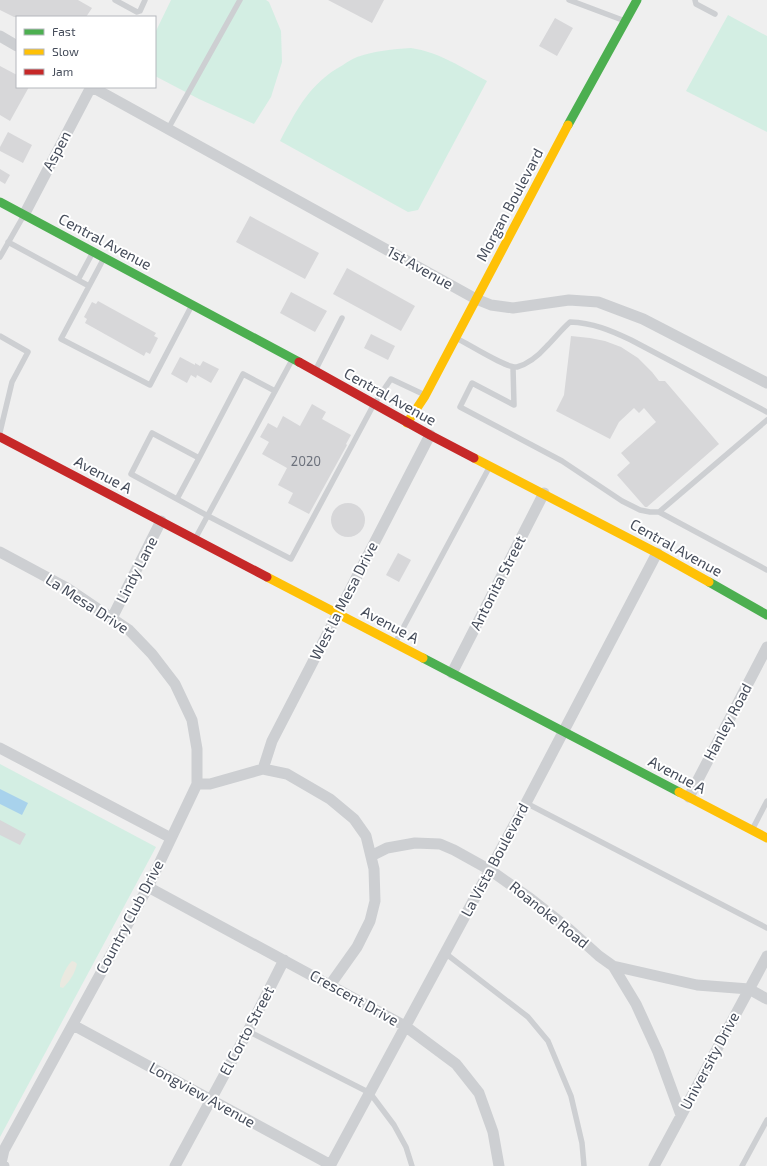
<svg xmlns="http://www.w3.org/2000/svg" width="767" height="1166" font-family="'Exo 2',sans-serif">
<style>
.green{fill:#d3eee3}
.sand{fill:#eae9e0}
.water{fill:#a8d2ec}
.building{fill:#d7d7d9}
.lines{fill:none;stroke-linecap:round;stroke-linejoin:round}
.lane{stroke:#cdcfd2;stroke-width:5.5}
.street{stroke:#cdcfd2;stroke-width:11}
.fast{stroke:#4caf50;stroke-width:9}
.slow{stroke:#ffc107;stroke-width:9}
.jam{stroke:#c62828;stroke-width:9}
.labels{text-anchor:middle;stroke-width:4;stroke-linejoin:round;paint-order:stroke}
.number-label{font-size:13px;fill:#6c717c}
.street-label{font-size:15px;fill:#464d5b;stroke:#fff}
</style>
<rect width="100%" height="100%" fill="#efefef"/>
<path class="green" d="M171,0h95l3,2 12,29 1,31 -11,35 -17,27 -55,-25 -44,-23v-43z
M728,15l39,21v96l-81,-41z
M411,48c28,4 52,20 76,33l-69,129 -10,2 -128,-71c17,-32 30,-58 63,-76 4,-3 9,-6 14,-8 17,-6 36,-8 54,-9z
M0,764l156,83 -156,290z"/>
<path class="sand" d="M72,961l3,1 2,2c-2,9 -7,17 -14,24l-3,-1c-1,-6 7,-22 12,-26z"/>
<path class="water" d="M0,789l28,14 -6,12 -22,-11z"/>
<path class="building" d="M0,0h78l14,8 -6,9h-72l-14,-7z
M328,0h56l-12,23z
M555,18l18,10 -16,28 -18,-10z
M0,66l17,9v12h12l-19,34 -10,-6z
M8,132l24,13 -9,18 -23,-12v-4z
M0,169l10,6 -5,9 -5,-3z
M250,216l69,37 -14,26 -69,-37z
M347,268l68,38 -14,25 -68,-37z
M291,292l36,19 -12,21 -35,-19z
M98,301l58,32 -2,3 4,2 -8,16 -4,-2 -2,4 -59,-33 2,-4 -3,-2 8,-15 4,2z
M371,334l24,12 -7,14 -24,-12z
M571,336l19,2 15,3 16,6 17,11 14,14 7,9h6l54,63 -72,63h-2l-28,-32 13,-12 -9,-10 35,-31 -12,-14 -5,5 -5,-5 -15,14 -9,17 -54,-28 8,-16z
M180,357l15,8v-2l5,3 3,-5 16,8 -8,14 -14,-8 -1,3 -5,-3 -4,8 -16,-9z
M312,404l14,8 -4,7 29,16 -5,9 1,1 -38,69 -21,-11 5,-10 -15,-8 9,-17 -25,-14 7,-12 -9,-5 8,-14 9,5 6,-12 17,10z
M331 520a17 17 0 1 1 34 0a17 17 0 1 1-34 0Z
M398,553l13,7 -12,22 -13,-7z
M0,820l26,14 -6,11 -20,-10z"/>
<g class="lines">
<path class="lane" d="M115,0l22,12 3,-1 5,-11
M569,0l56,21
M695,0l1,4 19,10
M168,129l72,-129
M8,242l81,44
M0,257l24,-42
M104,258l-43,81 89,46 42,-80
M78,280l15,-28
M0,336l28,16 -16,30 -12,50
M456,338c11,5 51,31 61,29 11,-3 22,-12 30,-21 8,-8 15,-17 23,-24 23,1 40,8 61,18l136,72
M513,367l1,38 -42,-22 -12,24 102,54 60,40 18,9 10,2h9
M315,371l27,-53
M275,391l-32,-17 -44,84 -47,-25 -21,41 77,42 83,43 83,-155 17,-25 34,16
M767,420l-108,92 108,58
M177,499l22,-41
M195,539l97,-179
M395,643l95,-177
M526,803l241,125
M752,830l15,-29
M445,953l83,64 20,24 23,55 11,47 2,23
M248,1031l122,62 24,32 12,22 6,19
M742,1166l25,-46"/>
<path class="street" d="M0,36l17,10
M92,87l384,212 15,6 22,3 56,-8 29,2 45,17 124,64
M24,215l67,-128
M0,552l67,36 62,42 23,24 23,30 17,36 5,29v35l-49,103 -144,263 -3,13 3,3
M112,618l49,-97
M452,673l92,-180
M0,748l171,90
M263,769l9,-28 158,-306
M263,769l24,5 43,25 24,20 12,17 8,33 1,32 -5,20 -13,26 -27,38
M197,784h13l53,-15
M689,797l78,-150
M371,856l16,-8 28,-5 25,1 14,6 36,20 41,29 38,30 30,27 14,10 23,38 22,48 23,63
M148,887l257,139 51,38 23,29 14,39 6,34
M613,966l84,19 52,4 18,10
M73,1025l258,140
M175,1166l73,-135 36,-71
M330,1166l196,-363 131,-250
M654,1166l113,-210"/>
<path class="fast" d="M568,125l69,-125
M0,202l299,160
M709,582l58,33
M423,658l256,134"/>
<path class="slow" d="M407,423l18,-27 143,-271
M474,458l183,95 52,29
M267,577l156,81
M679,792l88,46"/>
<path class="jam" d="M299,362l131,73 44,23
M0,437l267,140"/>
</g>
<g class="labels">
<g class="number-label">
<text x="306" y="466">2020</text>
</g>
<g class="street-label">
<text transform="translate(57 151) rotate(-62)" y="5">Aspen</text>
<text transform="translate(510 205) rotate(-62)" y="5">Morgan Boulevard</text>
<text transform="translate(105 242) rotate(28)" y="5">Central Avenue</text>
<text transform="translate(420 268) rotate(29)" y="5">1st Avenue</text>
<text transform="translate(390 397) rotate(29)" y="5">Central Avenue</text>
<text transform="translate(103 475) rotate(28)" y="5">Avenue A</text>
<text transform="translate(676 548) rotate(29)" y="5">Central Avenue</text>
<text transform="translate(137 570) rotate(-63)" y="5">Lindy Lane</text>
<text transform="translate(498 583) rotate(-63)" y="5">Antonita Street</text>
<text transform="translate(344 601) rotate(-63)" y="5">West la Mesa Drive</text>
<text transform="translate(87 604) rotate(33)" y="5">La Mesa Drive</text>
<text transform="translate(390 625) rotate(28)" y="5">Avenue A</text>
<text transform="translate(728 722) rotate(-62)" y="5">Hanley Road</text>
<text transform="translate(677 775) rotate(28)" y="5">Avenue A</text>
<text transform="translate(495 860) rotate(-62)" y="5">La Vista Boulevard</text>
<text transform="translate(549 915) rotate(39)" y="5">Roanoke Road</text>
<text transform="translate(130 917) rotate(-62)" y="5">Country Club Drive</text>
<text transform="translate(354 998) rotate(29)" y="5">Crescent Drive</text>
<text transform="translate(247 1031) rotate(-62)" y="5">El Corto Street</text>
<text transform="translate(710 1061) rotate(-62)" y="5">University Drive</text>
<text transform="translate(202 1095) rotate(29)" y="5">Longview Avenue</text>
</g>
</g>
<rect x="16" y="16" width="140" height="72" fill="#ffffff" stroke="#b5b8bd"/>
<rect x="24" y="29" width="20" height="6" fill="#4caf50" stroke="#b5b8bd"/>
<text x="52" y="36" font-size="12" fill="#464d5b">Fast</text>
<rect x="24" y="49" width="20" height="6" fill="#ffc107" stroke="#b5b8bd"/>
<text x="52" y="56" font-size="12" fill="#464d5b">Slow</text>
<rect x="24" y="69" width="20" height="6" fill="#c62828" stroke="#b5b8bd"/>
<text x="52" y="76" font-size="12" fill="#464d5b">Jam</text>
</svg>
